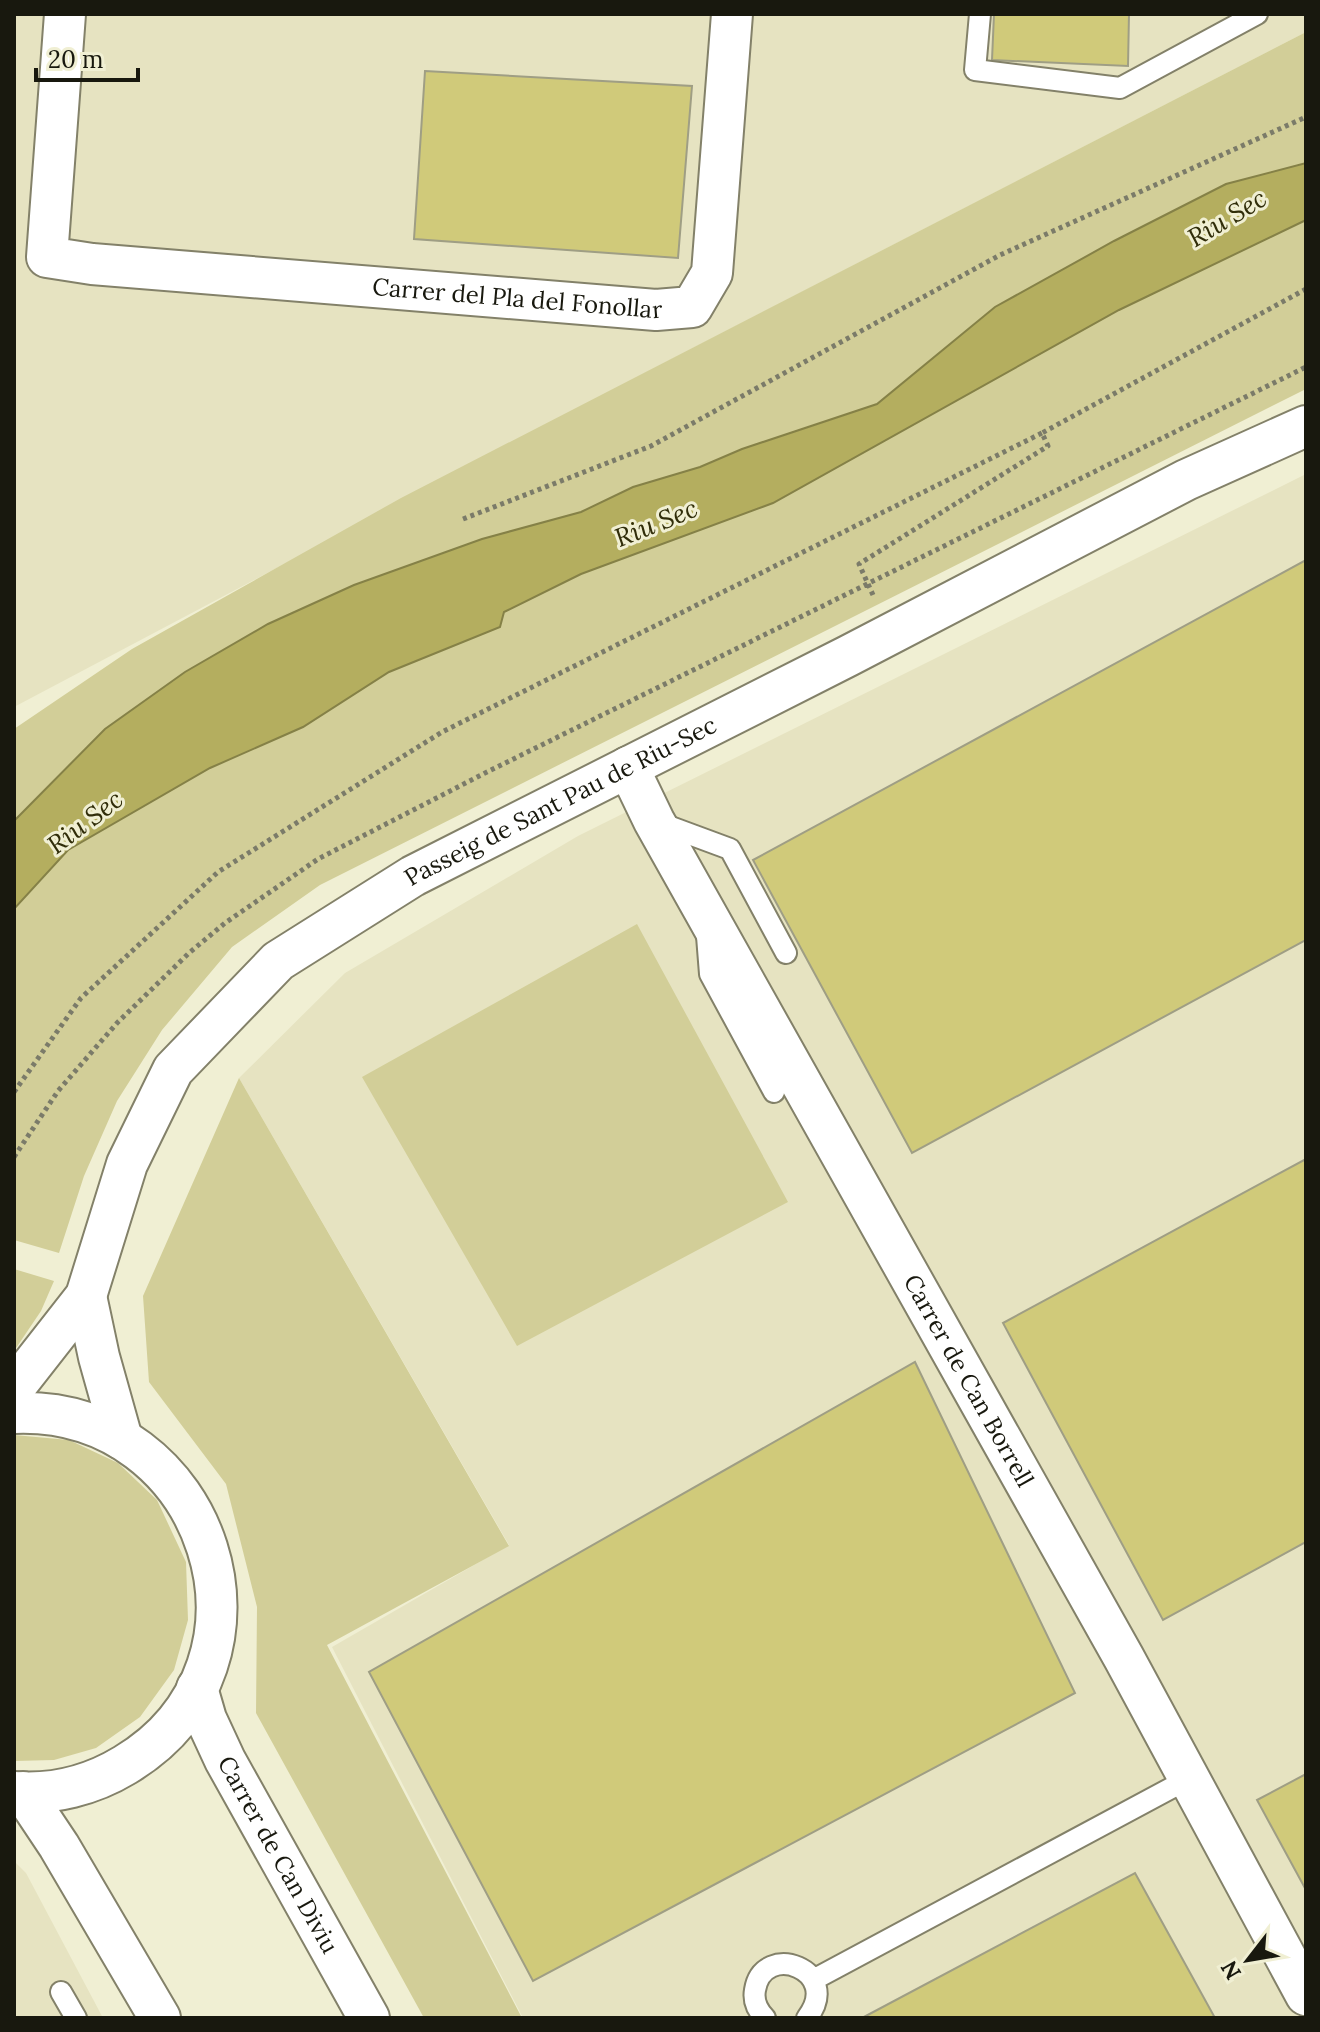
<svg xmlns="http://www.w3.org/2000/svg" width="1320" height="2032" font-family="Lora,serif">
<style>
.built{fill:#e6e3c1}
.green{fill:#d2ce98}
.water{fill:#b4ae5f;stroke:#858147;stroke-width:2}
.building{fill:#d0ca7a;stroke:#9f9e84;stroke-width:2}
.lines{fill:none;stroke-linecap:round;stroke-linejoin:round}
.lane-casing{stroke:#838169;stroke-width:24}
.street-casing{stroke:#838169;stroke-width:44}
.path{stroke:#7b7b69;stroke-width:5;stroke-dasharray:4 4;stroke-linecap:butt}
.lane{stroke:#fff;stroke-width:20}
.street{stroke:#fff;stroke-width:40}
.labels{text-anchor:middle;stroke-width:6;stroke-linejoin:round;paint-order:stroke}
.street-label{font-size:24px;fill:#18180e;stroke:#f0efd3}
.water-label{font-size:26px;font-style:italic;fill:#302d09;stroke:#f0efd3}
</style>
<rect width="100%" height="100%" fill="#f0efd3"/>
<path class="built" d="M14,14h1292v18l-642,331 -650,344z
M1306,474v1544h-783l-191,-371 177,-102 -270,-467 106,-105 233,-137z
M14,1861l12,12 77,145h-89z"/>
<path class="green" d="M1306,32v131l-80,21 -112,57 -119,66 -117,97 -136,45 -42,18 -67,20 -52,25 -99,27 -128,46 -86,39 -83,48 -79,57 -92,92v-92l118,-80 269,-151z
M1306,220v169l-986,496 -88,62 -70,83 -45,71 -33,75 -25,77 -45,-13v-331l54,-59 142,-82 93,-41 86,-55 111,-45 4,-15 77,-38 192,-71 346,-193z
M637,924l151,278 -271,144 -155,-269z
M239,1078l270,468 -182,99 195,373h-98l-168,-305 1,-106 -31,-123 -77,-102 -6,-86z
M14,1269l40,12 -13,30 -27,40z
M14,1435l55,5 49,23 39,37 29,62 2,58 -14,50 -34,47 -44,31 -42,12 -40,1z"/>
<path class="water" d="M1306,163v57l-187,90 -346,193 -192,71 -77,38 -4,15 -111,45 -86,55 -93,41 -142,82 -54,59v-88l91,-92 80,-57 83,-48 86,-39 128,-46 99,-27 52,-25 67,-20 42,-18 135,-45 118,-97 119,-66 112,-57z"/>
<path class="building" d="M994,14h135l-1,52 -136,-6z
M425,71l267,15 -14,172 -264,-19z
M1306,560v380l-394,213 -159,-293z
M1306,1159v383l-143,78 -160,-297z
M915,1362l160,331 -542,288 -164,-309z
M1306,1774v116l-49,-90z
M1135,1873l80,145h-353z"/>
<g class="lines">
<defs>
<path id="lane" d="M980,14l-5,56 145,18 137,-74
M657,822l73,27 56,104
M707,936l3,38 64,118
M813,1980l377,-202
M61,1992l15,26
M765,2018c-8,-8 -12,-17 -10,-28 8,-50 89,-20 52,28"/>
<g id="street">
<path id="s1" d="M65,14l-18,243 45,7 564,46 36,-3 20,-34 20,-259"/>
<path id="s2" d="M628,767l26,54 470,837 182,337"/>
<path d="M86,1296l13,61 23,82"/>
<path id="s3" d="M14,1388l72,-92 41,-132 46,-94 105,-109 135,-85 435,-220 338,-176 120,-54"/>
<path d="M14,1413c197,-8 281,250 111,352 -33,20 -72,30 -111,27"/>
<path id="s4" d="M197,1688l9,31 19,41 144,258"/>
<path d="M23,1792l36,54 101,172"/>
</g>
</defs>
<use href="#lane" class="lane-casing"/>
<use href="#street" class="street-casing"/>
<path class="path" d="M463,519l188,-73 349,-191 306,-138
M873,595l-14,-31 189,-118 -6,-13 264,-144
M14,1092l67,-94 137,-126 224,-140 600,-299
M14,1157l44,-66 59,-68 72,-70 36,-30 93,-64 169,-87 819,-405"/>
<use href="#lane" class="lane"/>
<use href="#street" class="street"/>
</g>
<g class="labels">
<g class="street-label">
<text dy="8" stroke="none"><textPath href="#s1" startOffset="716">Carrer del Pla del Fonollar</textPath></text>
<text dy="8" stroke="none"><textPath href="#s3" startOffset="836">Passeig de Sant Pau de Riu-Sec</textPath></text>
<text dy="8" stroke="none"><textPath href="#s2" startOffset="702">Carrer de Can Borrell</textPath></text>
<text dy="8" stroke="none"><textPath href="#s4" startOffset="186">Carrer de Can Diviu</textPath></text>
</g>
<g class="water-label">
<text transform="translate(1227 218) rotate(-31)" y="9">Riu Sec</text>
<text transform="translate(656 523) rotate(-22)" y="9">Riu Sec</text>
<text transform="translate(85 822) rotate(-37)" y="9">Riu Sec</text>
</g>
</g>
<rect width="1320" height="2032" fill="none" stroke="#18180e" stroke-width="32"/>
<g transform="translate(1248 1960) rotate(239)" stroke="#f0efd3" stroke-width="6" paint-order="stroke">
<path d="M0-6L14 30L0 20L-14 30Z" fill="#18180e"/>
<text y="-12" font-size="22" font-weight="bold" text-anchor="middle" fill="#18180e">N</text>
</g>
<path d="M36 68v12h102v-12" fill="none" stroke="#18180e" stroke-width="4"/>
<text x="48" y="68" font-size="24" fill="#18180e" stroke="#f0efd3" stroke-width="6" paint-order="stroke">20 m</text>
</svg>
